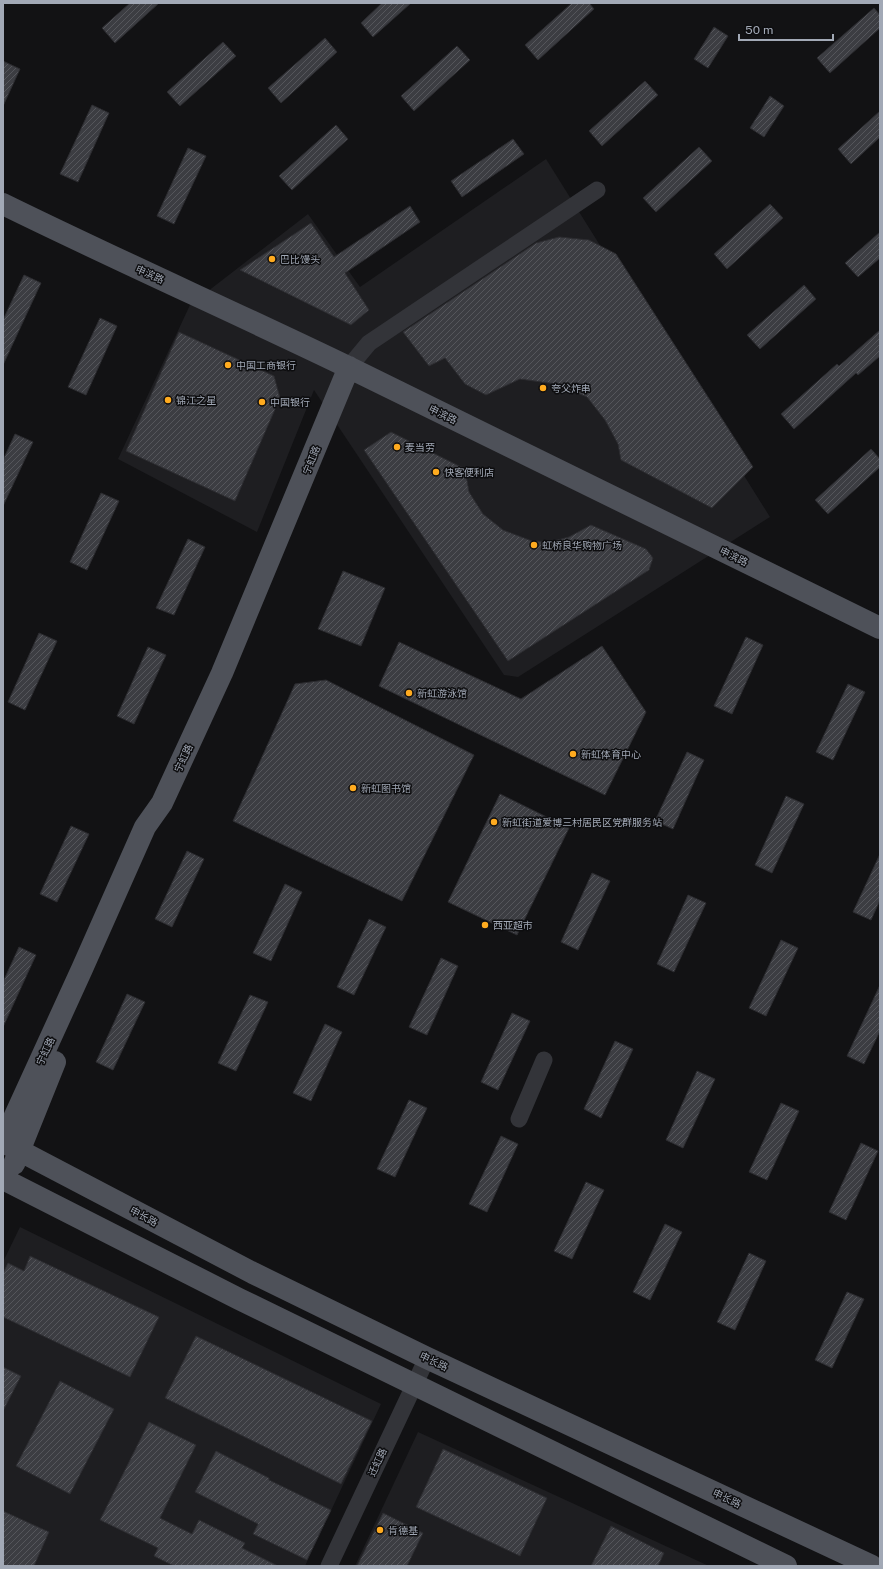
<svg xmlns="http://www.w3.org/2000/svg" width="883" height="1569" font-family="'Public Sans','Noto Sans SC',sans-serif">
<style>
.built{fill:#1e1e21}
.building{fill:url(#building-hatch);stroke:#2c2c30}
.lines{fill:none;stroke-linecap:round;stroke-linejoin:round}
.minor{stroke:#333439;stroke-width:17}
.major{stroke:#4e5159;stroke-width:22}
.poi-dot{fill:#ffab1f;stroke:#0d0d0f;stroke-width:1.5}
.labels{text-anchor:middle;stroke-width:3;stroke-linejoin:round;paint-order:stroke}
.poi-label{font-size:10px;fill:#a2a9b6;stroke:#0d0d0f;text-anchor:start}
.street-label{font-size:10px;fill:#a2a9b6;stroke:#0d0d0f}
</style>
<defs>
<pattern id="building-hatch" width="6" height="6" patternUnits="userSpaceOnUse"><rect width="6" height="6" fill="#3c3d42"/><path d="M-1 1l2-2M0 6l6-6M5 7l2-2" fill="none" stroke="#55565b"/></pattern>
</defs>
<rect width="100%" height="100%" fill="#121214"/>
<path class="built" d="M546,159l224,358 -252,160 -14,-2 -190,-285 -57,142 -139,-73 72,-154 118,-91 52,73z
M20,1227l361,177 -76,162h-302v-304z
M418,1432l291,134h-354z"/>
<path class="building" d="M130,3h29l-44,40 -13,-15z
M382,3h29l-38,34 -12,-14z
M572,3h17l5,6 -56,51 -13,-15z
M874,8l6,7v13l-50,45 -13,-15z
M714,27l14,9 -20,32 -14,-9z
M325,38l12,14 -56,51 -13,-15z
M223,42l13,14 -56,50 -13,-14z
M457,46l13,14 -56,51 -13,-15z
M3,61l17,8 -17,37z
M645,81l13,14 -56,51 -13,-15z
M770,96l14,10 -20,31 -14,-9z
M92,105l17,8 -31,69 -18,-8z
M880,111v26l-29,27 -13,-15z
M336,125l12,14 -56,51 -13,-14z
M513,139l11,15 -62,43 -11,-16z
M699,147l13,14 -56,51 -13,-14z
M188,148l18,8 -32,68 -17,-8z
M770,204l13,14 -56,51 -13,-15z
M410,206l10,16 -75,51 24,37 -18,15 -111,-55 71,-47 23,34z
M880,232v26l-22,19 -13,-14z
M559,237l30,3 27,14 137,213 -41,41 -91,-48 -3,-16 -13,-24 -18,-23 -31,-13 -36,-5 -34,16 -21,-11 -20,-26 -16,8 -26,-34 133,-89z
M24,275l17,8 -38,82v-45z
M804,285l12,14 -56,50 -13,-14z
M100,318l17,8 -31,69 -18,-8z
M880,330v26l-22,19 -2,-2 -62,56 -13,-15 56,-50 2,2z
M179,332l95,44 6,22 -45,103 -109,-50z
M391,432l74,37 4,23 14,22 20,16 29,11 18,1 19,-5 22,-12 55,24 7,9 -4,12 -141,91 -144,-211z
M15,434l18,8 -30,64v-46z
M871,449l9,10v8l-52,47 -13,-14z
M101,493l18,8 -32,69 -17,-8z
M188,539l17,8 -31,68 -18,-7z
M343,571l42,17 -24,58 -43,-17z
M39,633l18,8 -32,69 -17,-8z
M746,637l17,8 -31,69 -18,-8z
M399,642l122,57 81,-53 44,66 -41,83 -226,-109z
M148,647l18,8 -32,69 -17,-8z
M326,680l148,75 -72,146 -169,-80 62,-137z
M848,684l17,8 -32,68 -17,-8z
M687,752l17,8 -31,69 -18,-8z
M500,794l69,34 -52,107 -69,-33z
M786,796l18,8 -32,69 -17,-8z
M71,826l18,8 -32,68 -17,-8z
M187,851l17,8 -32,68 -17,-8z
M880,854v46l-9,20 -18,-8z
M592,873l18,8 -32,69 -17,-8z
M285,884l17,8 -31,69 -18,-8z
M688,895l18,8 -32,69 -17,-8z
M369,919l17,8 -32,68 -17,-8z
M781,940l17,8 -32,68 -17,-8z
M19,947l17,8 -33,72v-45z
M441,958l17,8 -31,69 -18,-8z
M880,985v46l-16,33 -17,-8z
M127,994l18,8 -32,68 -17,-8z
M250,995l18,7 -32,69 -18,-8z
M512,1013l18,8 -32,69 -17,-8z
M325,1024l17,8 -31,69 -18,-8z
M615,1041l18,8 -32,69 -17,-9z
M697,1071l18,8 -32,69 -17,-8z
M409,1100l18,8 -32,69 -18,-8z
M781,1103l18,8 -32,69 -18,-8z
M501,1136l17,8 -31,68 -18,-8z
M861,1143l17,8 -32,69 -17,-8z
M586,1182l18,8 -32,69 -18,-8z
M665,1224l17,8 -32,68 -17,-8z
M749,1253l17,8 -31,69 -18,-8z
M30,1256l129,61 -29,60 -127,-60v-44l5,-10 16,8z
M847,1292l17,7 -32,69 -17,-8z
M196,1336l176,85 -31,63 -176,-86z
M3,1367l18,9 -18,35z
M60,1381l54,28 -44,85 -54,-28z
M149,1422l47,23 -36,73 32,16 7,-14 46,23 -3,5 36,18h-104l-20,-10 4,-8 -58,-28z
M443,1449l104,49 -27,58 -104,-49z
M216,1451l53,27v2l62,30 -24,50 -54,-26 5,-10 -63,-32z
M3,1511l46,21 -15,34h-31z
M383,1513l40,20 -16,33h-50z
M611,1526l53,27 -6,13h-67z"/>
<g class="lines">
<path class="minor" d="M349,367l20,-24 228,-153
M519,1119l25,-59
M329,1566l98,-208"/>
<path class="major" d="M3,204c114,56 231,108 345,163 178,86 355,174 532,261
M3,1142l250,131 174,85 445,208
M3,1142l79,-173 63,-142 17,-24 60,-130 127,-306
M14,1164l41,-102
M3,1179l236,120 547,267"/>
</g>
<g class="poi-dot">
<circle cx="272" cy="259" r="4"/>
<circle cx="228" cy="365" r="4"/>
<circle cx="543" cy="388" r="4"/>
<circle cx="168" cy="400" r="4"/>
<circle cx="262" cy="402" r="4"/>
<circle cx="397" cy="447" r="4"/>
<circle cx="436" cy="472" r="4"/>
<circle cx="534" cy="545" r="4"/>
<circle cx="409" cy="693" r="4"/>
<circle cx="573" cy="754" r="4"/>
<circle cx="353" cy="788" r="4"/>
<circle cx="494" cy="822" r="4"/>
<circle cx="485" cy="925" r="4"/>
<circle cx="380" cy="1530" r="4"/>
</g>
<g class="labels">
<g class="poi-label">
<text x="280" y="263">巴比馒头</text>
<text x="236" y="369">中国工商银行</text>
<text x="551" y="392">夸父炸串</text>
<text x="176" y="404">锦江之星</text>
<text x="270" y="406">中国银行</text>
<text x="405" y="451">麦当劳</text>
<text x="444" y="476">快客便利店</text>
<text x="542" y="549">虹桥良华购物广场</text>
<text x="417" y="697">新虹游泳馆</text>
<text x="581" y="758">新虹体育中心</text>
<text x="361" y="792">新虹图书馆</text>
<text x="502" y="826">新虹街道爱博三村居民区党群服务站</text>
<text x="493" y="929">西亚超市</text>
<text x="388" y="1534">肯德基</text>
</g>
<g class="street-label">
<text transform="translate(150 274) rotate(24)" y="4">申滨路</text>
<text transform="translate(443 414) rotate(26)" y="4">申滨路</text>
<text transform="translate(311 460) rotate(-68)" y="4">宁虹路</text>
<text transform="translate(734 556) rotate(26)" y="4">申滨路</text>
<text transform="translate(183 758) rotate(-65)" y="4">宁虹路</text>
<text transform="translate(45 1051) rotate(-65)" y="4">宁虹路</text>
<text transform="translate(144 1216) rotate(28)" y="4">申长路</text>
<text transform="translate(434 1361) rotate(25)" y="4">申长路</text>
<text transform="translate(377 1462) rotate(-65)" y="4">迁虹路</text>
<text transform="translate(727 1498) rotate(25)" y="4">申长路</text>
</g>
</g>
<rect width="883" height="1569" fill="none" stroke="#a2a9b6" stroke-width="8"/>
<path d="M739 34v6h94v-6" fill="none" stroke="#a2a9b6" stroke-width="2"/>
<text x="745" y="34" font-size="12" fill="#a2a9b6" stroke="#0d0d0f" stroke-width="3" paint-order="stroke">50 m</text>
</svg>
